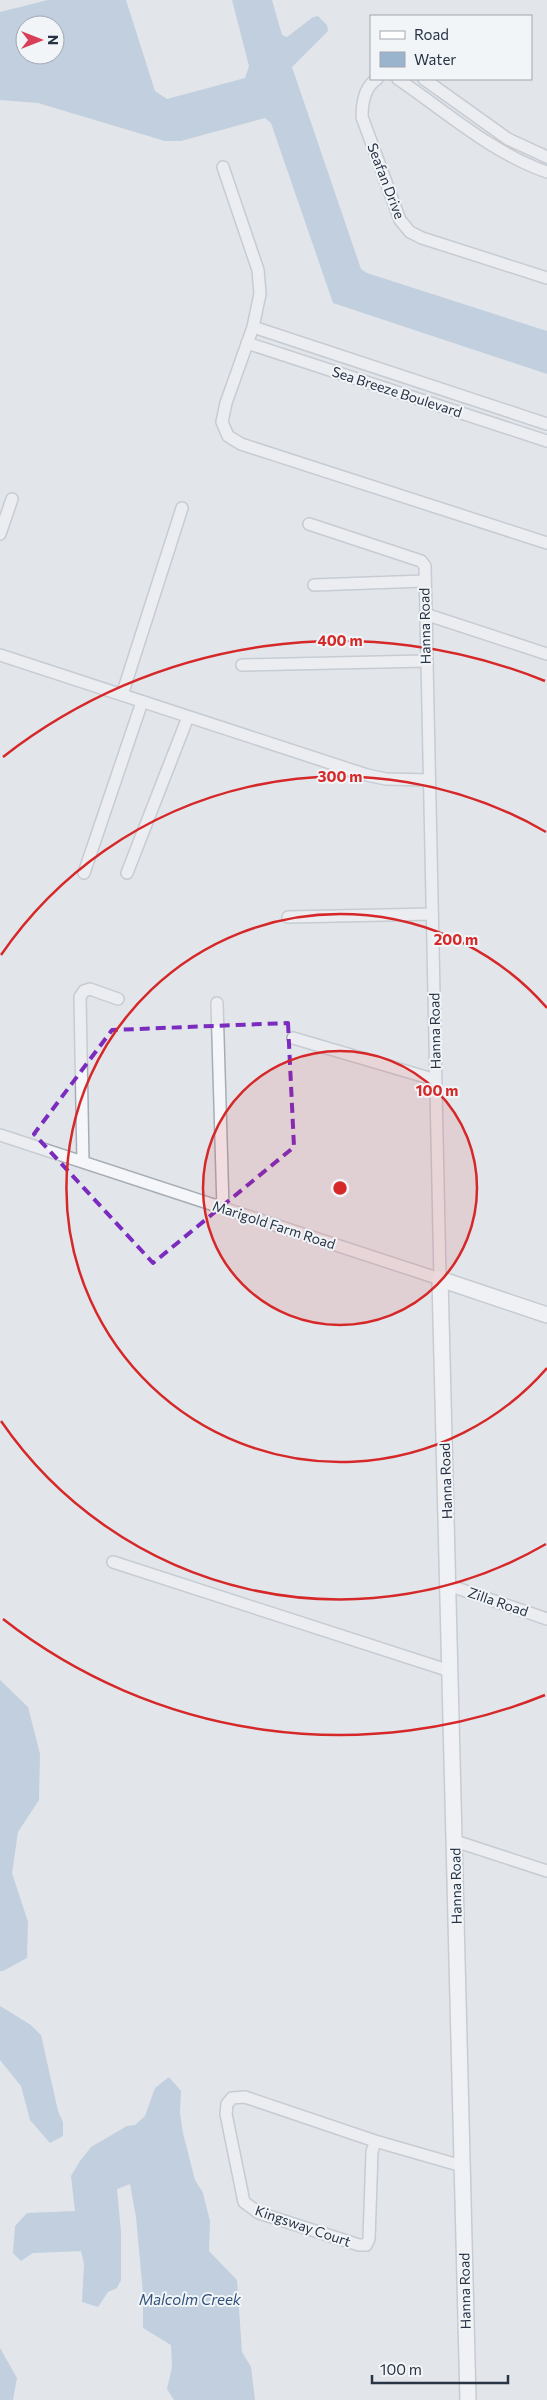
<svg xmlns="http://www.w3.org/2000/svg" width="547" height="2400" font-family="Commissioner,sans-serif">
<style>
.water{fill:#9ab4ce;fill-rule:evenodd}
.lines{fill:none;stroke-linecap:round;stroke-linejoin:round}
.street-casing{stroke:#a6adb6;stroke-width:14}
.secondary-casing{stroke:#a6adb6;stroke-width:18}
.street{stroke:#f5f6f9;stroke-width:11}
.secondary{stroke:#fff;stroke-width:15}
.marked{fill:none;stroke:#7b2cbf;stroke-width:4;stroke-dasharray:10 6;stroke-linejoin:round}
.ring{fill:none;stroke:#d62828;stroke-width:2.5}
.labels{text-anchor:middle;stroke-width:4;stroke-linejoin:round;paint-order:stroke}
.street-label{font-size:14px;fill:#283345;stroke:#f2f5f8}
.water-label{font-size:15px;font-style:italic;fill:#2f537c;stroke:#f2f5f8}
.centre{fill:#d62828;stroke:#f2f5f8;stroke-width:2.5}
.ring-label{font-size:15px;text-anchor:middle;font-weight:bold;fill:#d62828;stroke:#f2f5f8;stroke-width:4;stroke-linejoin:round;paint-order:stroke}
</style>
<rect width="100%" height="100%" fill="#e2e6eb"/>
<path class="water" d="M48,0h78l29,91 12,8 78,-21 4,-12 -17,-66h40l10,35 5,2 26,-20 5,-1 9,9 1,6 -36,36 69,202 6,4 180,58v43l-214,-71 -62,-180 -6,-5 -84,23h-16l-127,-38 -38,-3v-88zM25,25h30v30h-30z
M0,1680l28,27 12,47 -1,46 -21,32 -6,41 16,49 -1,36 -24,13h-3z
M0,2006l31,19 10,10 17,76 5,11v14l-13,7 -20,-23 -9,-34 -21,-26z
M169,2077l12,14 -1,22 3,20 12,47 8,13 7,28 -1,30 28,29 5,72 9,15 4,33h-81l-7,-11 5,-22 -1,-22 -28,-17v-35l-7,-76 -6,-33 -13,5 4,43v48l-4,8 -9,4 -10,15 -16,-5 2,-38 -3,-13 -48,2 -12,8 -8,-8 2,-27 12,-13 48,-2 -4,-35 9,-15 11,-14 36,-21 8,-1 10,-9 10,-28z
M0,2348l17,30 -4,22h-13z"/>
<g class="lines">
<defs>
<path id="street" d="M377,79c-13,8 -15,24 -15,38l38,103 10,12 12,6 125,40
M398,79c47,32 94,74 149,93
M424,79l84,60 39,18
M223,167l35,103 2,24 -7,33 -27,76 -4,19 6,14 13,8 306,99
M253,327l294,97
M247,343l300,98
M0,534l12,-35
M314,585l110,-4
M425,614l122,40
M0,655l367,120 19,4 43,1
M242,665l184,-4
M122,695l60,-187
M84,873l58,-171
M127,873l61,-156
M288,917l144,-3
M217,1003l6,205
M293,1038l143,42
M0,1135l440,144 -15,-713 -4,-5 -112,-37
M83,1162l-3,-165 4,-6 6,-2 28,10
M113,1562l337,109
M448,1585l99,34
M455,1841l92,30
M375,2141l-3,11 -3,87 -3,6h-7l-100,-32 -15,-11 -18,-88 1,-10 5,-6 13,-1 130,44 87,25"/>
<path id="secondary" d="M468,2400l-28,-1121 107,36"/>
</defs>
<use href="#street" class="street-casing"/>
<use href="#secondary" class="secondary-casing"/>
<use href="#street" class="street"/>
<use href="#secondary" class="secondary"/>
</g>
<path d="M0 0H547V2400H0ZM288,1023l6,124 -141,116 -119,-129 78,-104z" fill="#e2e6eb" fill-opacity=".55" fill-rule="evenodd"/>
<path class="marked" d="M288,1023l6,124 -141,116 -119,-129 78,-104z"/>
<circle cx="340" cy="1188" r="137" fill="#d62828" fill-opacity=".12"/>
<g class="ring">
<circle cx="340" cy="1188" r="137"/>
<path d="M547 1368A274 274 0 1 1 547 1008"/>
<path d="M546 1544A411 411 0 0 1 1 1421M1 955A411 411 0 0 1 546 832"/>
<path d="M545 1695A547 547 0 0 1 3 1619M3 757A547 547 0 0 1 545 681"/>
</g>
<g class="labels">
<g class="street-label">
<text transform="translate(386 181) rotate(69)" y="5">Seafan Drive</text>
<text transform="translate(397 392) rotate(18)" y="5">Sea Breeze Boulevard</text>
<text transform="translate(425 626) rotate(-91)" y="5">Hanna Road</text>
<text transform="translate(435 1031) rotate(-91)" y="5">Hanna Road</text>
<text transform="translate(274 1225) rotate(18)" y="5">Marigold Farm Road</text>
<text transform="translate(446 1481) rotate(-92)" y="5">Hanna Road</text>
<text transform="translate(498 1602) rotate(19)" y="5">Zilla Road</text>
<text transform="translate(456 1886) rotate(-91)" y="5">Hanna Road</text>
<text transform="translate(303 2226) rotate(19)" y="5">Kingsway Court</text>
<text transform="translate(465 2291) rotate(-91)" y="5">Hanna Road</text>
</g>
<g class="water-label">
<text x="190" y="2305">Malcolm Creek</text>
</g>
</g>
<circle cx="340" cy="1188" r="8" class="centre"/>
<g class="ring-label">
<text x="340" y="646">400 m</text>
<text x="340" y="782">300 m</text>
<text x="456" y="945">200 m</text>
<text x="437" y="1096">100 m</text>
</g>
<rect x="370" y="15" width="162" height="65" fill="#f2f5f8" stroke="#a1a7b0"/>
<rect x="380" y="31" width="25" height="8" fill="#ffffff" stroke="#a1a7b0"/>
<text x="414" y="40" font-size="15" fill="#283345">Road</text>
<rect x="380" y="52" width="25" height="15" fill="#9ab4ce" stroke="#a1a7b0"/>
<text x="414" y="65" font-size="15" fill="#283345">Water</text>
<g transform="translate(40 40) rotate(90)"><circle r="24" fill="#f2f5f8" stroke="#a1a7b0"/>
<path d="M0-4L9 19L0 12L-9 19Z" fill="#d83f59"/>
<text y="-8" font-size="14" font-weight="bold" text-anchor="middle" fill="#283345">N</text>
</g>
<path d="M372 2375v8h136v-8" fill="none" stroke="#283345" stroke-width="2.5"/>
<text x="380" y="2375" font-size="15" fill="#283345" stroke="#f2f5f8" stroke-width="4" paint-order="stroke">100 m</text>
</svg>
